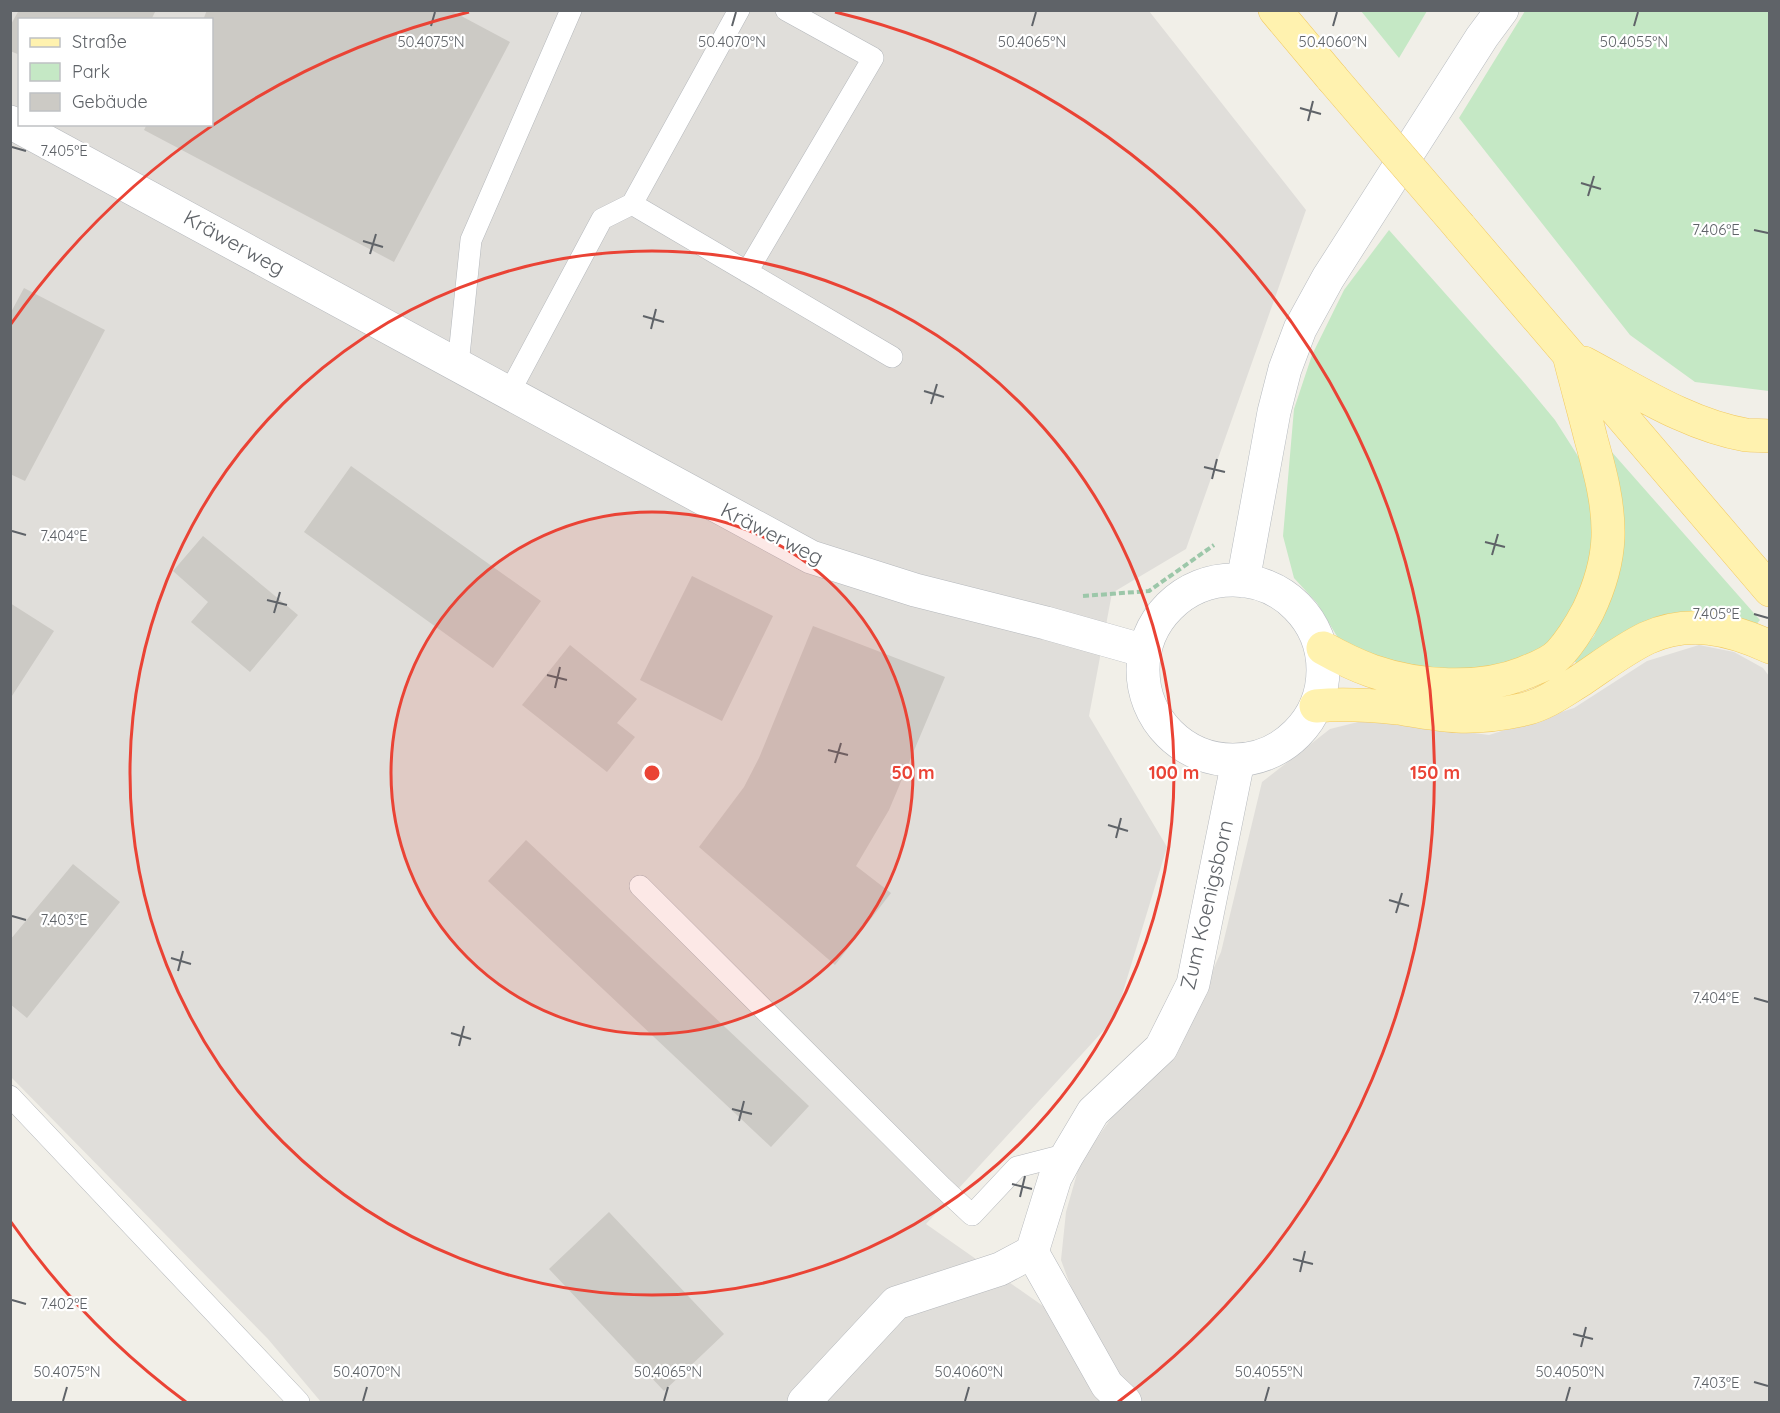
<svg xmlns="http://www.w3.org/2000/svg" width="1780" height="1413" font-family="Quicksand,sans-serif">
<style>
.industrial{fill:#e0deda;fill-rule:evenodd}
.green{fill:#c5e8c5}
.building{fill:#cccac5}
.lines{fill:none;stroke-linecap:round;stroke-linejoin:round}
.lane-casing{stroke:#b5b8bc;stroke-width:22}
.street-casing{stroke:#b5b8bc;stroke-width:34}
.secondary-casing{stroke:#b6babf;stroke-width:34}
.primary-casing{stroke:#f2c960;stroke-width:34}
.path{stroke:#9cc7a9;stroke-width:4;stroke-dasharray:6 3;stroke-linecap:butt}
.lane{stroke:#fff;stroke-width:21}
.street{stroke:#fff;stroke-width:33}
.secondary{stroke:#fff;stroke-width:33}
.primary{stroke:#fff2af;stroke-width:33}
.primary-bridge-casing{stroke:#f2c960;stroke-width:34;stroke-linecap:butt}
.primary-bridge{stroke:#fff2af;stroke-width:33}
.ticks{fill:none;stroke:#5f6368;stroke-width:2}
.ring{fill:none;stroke:#ea4335;stroke-width:3}
.labels{text-anchor:middle;stroke-width:4.5;stroke-linejoin:round;paint-order:stroke}
.street-label{font-size:21px;fill:#5f6368;stroke:#fff}
.ticks-label{font-size:15px;text-anchor:middle;fill:#5f6368;stroke:#fff;stroke-width:4.5;stroke-linejoin:round;paint-order:stroke}
.centre{fill:#ea4335;stroke:#fff;stroke-width:3}
.ring-label{font-size:18px;text-anchor:middle;font-weight:bold;fill:#ea4335;stroke:#fff;stroke-width:4.5;stroke-linejoin:round;paint-order:stroke}
</style>
<rect width="100%" height="100%" fill="#f1efe8"/>
<path class="industrial" d="M10,11h1139l157,199 -120,339 -74,44 -23,123 78,131 -52,171 -189,206 164,115 -29,-79 5,-48 14,-49 34,-49 61,-60 46,-102 41,-170 68,-53 40,-10 119,16 85,-27 73,-47 52,-16 35,7 29,16 6,8v726h-1448l-53,-63 -257,-262zM20,20h192v104h-192z"/>
<path class="green" d="M1361,11h66l-28,47z
M1525,11h244v380l-74,-9 -65,-47 -171,-217z
M1389,230l132,149 34,41 28,44 10,41 -3,74 -38,65 -33,24 -107,7 -74,-37 -21,-35 -23,-25 -11,-42 11,-127 18,-54 32,-65z
M1610,450l150,170 -6,7 -174,42 -6,-9 20,-24 14,-32z"/>
<path class="building" d="M19,10h137l-5,10h-131v35l-10,-4v-25z
M207,10h243l60,32 -116,220 -250,-132 3,-6h65v-104h-9z
M24,288l81,42 -80,151 -15,-7v-160z
M351,466l190,135 -48,67 -189,-136z
M203,536l95,79 -48,57 -59,-50 17,-20 -35,-31z
M692,576l81,40 -51,105 -82,-41z
M10,603l44,28 -44,68z
M813,626l132,51 -56,133 -33,56 35,27 -56,72 -136,-118 45,-60 15,-29z
M570,645l67,54 -20,24 18,14 -28,35 -85,-67z
M526,840l283,266 -38,41 -283,-266z
M73,864l47,38 -93,116 -17,-14v-64z
M609,1212l115,122 -60,57 -115,-122z"/>
<g class="lines">
<defs>
<path id="lane" d="M632,204l107,-194
M747,272l126,-214 -87,-48
M458,365l13,-125 100,-230
M509,393l93,-174 30,-15 260,153
M640,886l302,301 30,28 45,-48 51,-13
M10,1096l289,306"/>
<path id="street" d="M10,122l801,435 104,33 131,33 99,28
M1032,1252l23,-74 13,-24 25,-42 68,-64 32,-64 45,-223
M1032,1252l75,133 18,17
M804,1402l92,-99 104,-34 32,-17"/>
<path id="secondary" d="M1143 670a90 90 0 1 1 180 0a90 90 0 1 1-180 0Z
M1243,581l31,-169 11,-43 15,-40 28,-51 154,-241 20,-27"/>
<path id="primary" d="M1275,10l57,68
M1460,227l310,363
M1584,363c51,27 104,62 162,72 8,1 16,0 24,1
M1323,648c16,9 32,17 49,23 46,16 107,20 152,2 12,-5 27,-10 36,-20 11,-12 20,-27 28,-42 11,-23 19,-47 20,-74 1,-33 -8,-66 -17,-98 -7,-28 -15,-56 -22,-84
M1316,706c27,-3 54,-1 82,2 19,3 39,7 59,8 22,1 46,-2 68,-7 21,-5 38,-18 56,-29 21,-14 43,-31 66,-42 41,-19 83,-10 123,9"/>
</defs>
<use href="#lane" class="lane-casing"/>
<use href="#street" class="street-casing"/>
<use href="#secondary" class="secondary-casing"/>
<use href="#primary" class="primary-casing"/>
<path class="path" d="M1083,596l66,-5 65,-46"/>
<use href="#lane" class="lane"/>
<use href="#street" class="street"/>
<use href="#secondary" class="secondary"/>
<use href="#primary" class="primary"/>
<defs>
<path id="primary-bridge" d="M1332,78l128,149"/>
</defs>
<use href="#primary-bridge" class="primary-bridge-casing"/>
<use href="#primary-bridge" class="primary-bridge"/>
</g>
<path class="ticks" d="M431,26l4,-14M732,26l4,-14M1032,26l4,-14M1333,26l4,-14M1634,26l4,-14M1300,108l21,6M1308,121l5,-20M12,147l14,4M1581,183l20,6M1588,196l6,-20M1754,230l14,3M363,241l20,6M370,254l6,-20M643,316l21,6M651,329l5,-20M924,391l20,6M931,404l6,-20M1204,467l21,5M1212,479l5,-20M12,531l14,4M1485,542l20,5M1492,555l6,-21M267,600l20,5M274,613l6,-21M1754,614l14,4M547,675l20,5M555,688l5,-21M828,750l20,5M835,763l6,-20M1108,825l20,6M1116,838l5,-20M1389,900l20,6M1396,913l6,-20M12,916l14,4M171,958l20,6M178,971l5,-20M1754,998l14,4M451,1033l20,6M459,1046l5,-20M732,1109l20,5M739,1121l5,-20M1012,1184l20,5M1020,1197l5,-21M1293,1259l20,5M1300,1272l5,-21M12,1300l14,4M1573,1334l20,5M1581,1347l5,-20M1754,1382l14,4M63,1401l4,-14M363,1401l4,-14M664,1401l4,-14M965,1401l4,-14M1265,1401l4,-14M1566,1401l4,-14"/>
<circle cx="652" cy="773" r="261" fill="#ea4335" fill-opacity=".12"/>
<g class="ring">
<circle cx="652" cy="773" r="261"/>
<circle cx="652" cy="773" r="522"/>
<path d="M186 1402A783 783 0 0 1 11 1222M11 324A783 783 0 0 1 469 12M835 12A783 783 0 0 1 1118 1402"/>
</g>
<g class="labels">
<g class="street-label">
<text transform="translate(234 243) rotate(29)" y="7">Kräwerweg</text>
<text transform="translate(772 534) rotate(27)" y="7">Kräwerweg</text>
<text transform="translate(1207 905) rotate(-77)" y="7">Zum Koenigsborn</text>
</g>
</g>
<g class="ticks-label">
<text x="431" y="47">50.4075°N</text>
<text x="732" y="47">50.4070°N</text>
<text x="1032" y="47">50.4065°N</text>
<text x="1333" y="47">50.4060°N</text>
<text x="1634" y="47">50.4055°N</text>
<text x="64" y="156">7.405°E</text>
<text x="1716" y="235">7.406°E</text>
<text x="64" y="541">7.404°E</text>
<text x="1716" y="619">7.405°E</text>
<text x="64" y="925">7.403°E</text>
<text x="1716" y="1003">7.404°E</text>
<text x="64" y="1309">7.402°E</text>
<text x="67" y="1377">50.4075°N</text>
<text x="367" y="1377">50.4070°N</text>
<text x="668" y="1377">50.4065°N</text>
<text x="969" y="1377">50.4060°N</text>
<text x="1269" y="1377">50.4055°N</text>
<text x="1570" y="1377">50.4050°N</text>
<text x="1716" y="1388">7.403°E</text>
</g>
<circle cx="652" cy="773" r="9" class="centre"/>
<g class="ring-label">
<text x="913" y="779">50 m</text>
<text x="1174" y="779">100 m</text>
<text x="1435" y="779">150 m</text>
</g>
<rect width="1780" height="1413" fill="none" stroke="#5f6368" stroke-width="24"/>
<rect x="18" y="18" width="195" height="108" fill="#ffffff" stroke="#bfc1c3" stroke-width="1.5"/>
<rect x="30" y="38" width="30" height="9" fill="#fff2af" stroke="#bfc1c3" stroke-width="1.5"/>
<text x="72" y="48" font-size="18" fill="#5f6368">Straße</text>
<rect x="30" y="63" width="30" height="18" fill="#c5e8c5" stroke="#bfc1c3" stroke-width="1.5"/>
<text x="72" y="78" font-size="18" fill="#5f6368">Park</text>
<rect x="30" y="93" width="30" height="18" fill="#cccac5" stroke="#bfc1c3" stroke-width="1.5"/>
<text x="72" y="108" font-size="18" fill="#5f6368">Gebäude</text>
</svg>
